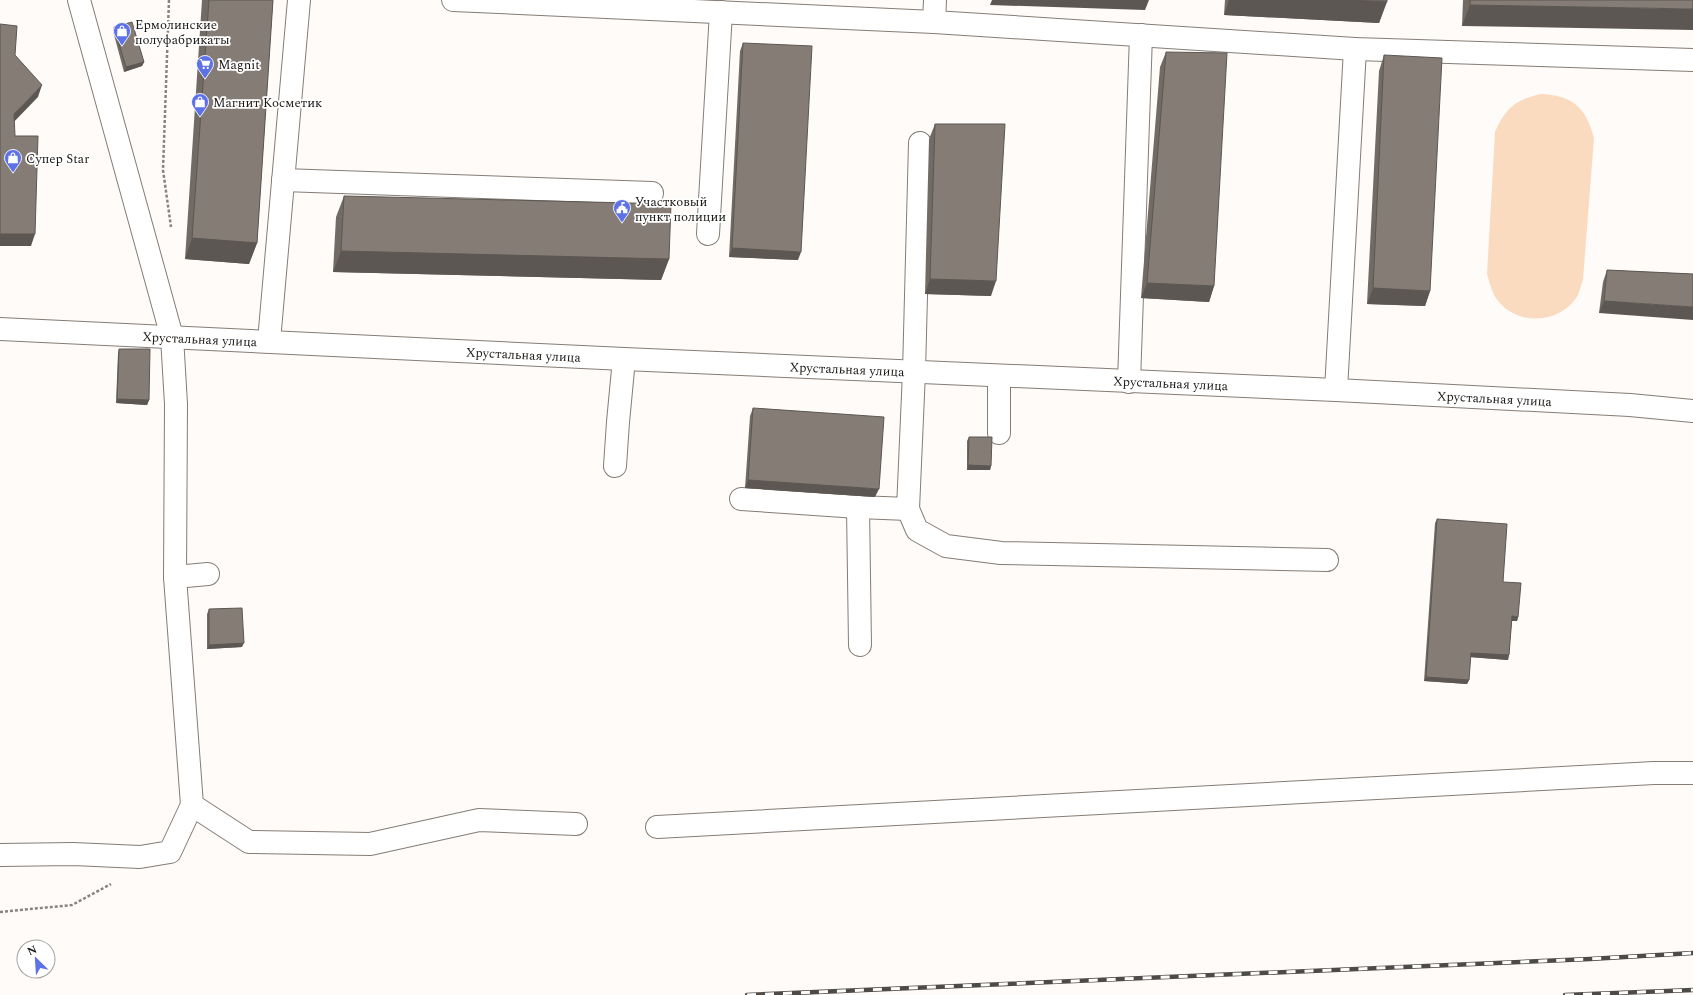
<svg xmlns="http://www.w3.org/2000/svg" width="1693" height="995" font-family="Spectral,serif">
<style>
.green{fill:#fbdbc0}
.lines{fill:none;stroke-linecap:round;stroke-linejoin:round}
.minor-casing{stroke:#857c76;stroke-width:24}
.path{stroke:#878380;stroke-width:2.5;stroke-dasharray:3 2;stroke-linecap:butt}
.minor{stroke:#fff;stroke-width:22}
.rail-casing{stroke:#4d4a47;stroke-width:4.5}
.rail{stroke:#fff;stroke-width:3;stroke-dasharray:9;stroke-linecap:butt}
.wall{fill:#726b65}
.shaded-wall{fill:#5c5752}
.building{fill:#847c75;stroke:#5c5752}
.labels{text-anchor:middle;stroke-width:3.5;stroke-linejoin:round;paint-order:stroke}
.poi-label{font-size:13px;fill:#191613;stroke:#fff;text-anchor:start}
.street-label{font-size:13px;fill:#191613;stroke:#fff}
</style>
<rect width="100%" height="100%" fill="#fffbf8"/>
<path class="green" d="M1540,94c32,1 46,13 54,44l-11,142c-2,5 -3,10 -5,15 -16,28 -58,32 -79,7 -7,-8 -9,-18 -12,-28l8,-142c10,-23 20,-32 45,-38z"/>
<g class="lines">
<defs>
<g id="minor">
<path d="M79,0l93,337 4,67 -1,173 17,228 57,37 121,2 109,-24 97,4"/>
<path d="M453,0l481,22 421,27 338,11"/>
<path d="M934,22l1,-22"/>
<path d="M283,180l369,13"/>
<path d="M708,234l13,-222"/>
<path id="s1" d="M0,329l624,30 712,31 294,15 63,6"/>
<path d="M269,341l30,-341"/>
<path d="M1129,382l12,-347"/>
<path d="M1336,390l19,-341"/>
<path d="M999,433v-57"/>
<path d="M615,466l3,-44 6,-63"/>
<path d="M741,499l117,8 50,2 6,-137 6,-229"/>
<path d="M858,507l2,138"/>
<path d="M908,509l9,21 29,16 55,7 326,7"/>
<path d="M175,577l33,-3"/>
<path d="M657,827l997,-54h39"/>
<path d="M0,855l73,-1 67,3 30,-5 22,-47"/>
</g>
</defs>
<use href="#minor" class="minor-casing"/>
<path class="path" d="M169,0l-6,170 8,57
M0,912l72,-7 39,-21"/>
<use href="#minor" class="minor"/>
<defs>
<path id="rail" d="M747,995l843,-36 103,-6
M1565,995l128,-5"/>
</defs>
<use href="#rail" class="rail-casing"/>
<use href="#rail" class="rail"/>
</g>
<path class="wall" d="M202,0h71l-16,243 -8,21 -64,-5z
M1225,0h162l-8,23 -155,-8z
M1463,0h230l-231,26z
M114,27l30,35 -2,4 -18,6 -11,-41z
M743,43l55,217 -69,-3 11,-206z
M1166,52l48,234 -5,16 -68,-4 19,-231z
M1384,55l46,236 -5,15 -58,-2 12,-233z
M935,124l56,172 -66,-2 4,-155z
M344,196l325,63 -8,21 -328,-8 3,-55z
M1607,270l86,4 -94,39 4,-31z
M119,349l30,51 -2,5 -31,-2 2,-50z
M753,408l122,89 -130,-9 5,-72z
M969,437l22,29 -1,4h-23v-29z
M1437,519l66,63 15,35 -1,4h-5l-4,39 -38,-3 -1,23 -2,4 -43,-3 11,-158z
M209,609l33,38 -35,2v-35z"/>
<path class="shaded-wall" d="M992,0h157l-4,10 -155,-5z
M1229,0h118l40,2 -8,21 -155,-8z
M1470,5l223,4v21l-231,-4z
M144,62l-2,4 -18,6 2,-5z
M42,85l-4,12 -28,29 4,-12z
M0,234h35l-4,12h-31z
M192,238l65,5 -8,21 -64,-5z
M732,248l69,4 -3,8 -69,-3z
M341,251l328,8 -8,21 -328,-8z
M930,279l66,2 -5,15 -66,-2z
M1147,283l67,3 -5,16 -68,-4z
M1373,288l57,3 -5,15 -58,-2z
M1604,301l89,6v13l-94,-7z
M117,399l32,1 -2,5 -31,-2z
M968,465l23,1 -1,4h-23z
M748,480l131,9 -4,8 -130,-9z
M1512,616l6,1 -1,4h-7z
M244,643l-2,4 -35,2 2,-4z
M1471,653l38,2 -1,5 -39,-3z
M1426,677l43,3 -2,4 -43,-3z"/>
<path class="building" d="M209,0h64l-16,243 -65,-5z
M1347,0h40v2z
M1470,0h223v9l-223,-4z
M132,22l12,40 -18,5 -12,-40z
M0,24l17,2 -2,29 27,30 -28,29 1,22h23l-3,98h-35z
M743,43l69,3 -11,206 -69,-4z
M1166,52l61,1 -13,233 -67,-3z
M1384,55l58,3 -12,233 -57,-3z
M935,124h70l-9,157 -66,-2z
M344,196l327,8 -2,55 -328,-8z
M1607,270l86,4v33l-89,-6z
M119,349h31l-1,51 -32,-1z
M753,408l131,9 -5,72 -131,-9z
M969,437h23l-1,29 -23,-1z
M1437,519l70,5 -4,58 18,1 -3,34 -6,-1 -3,39 -38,-2 -2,27 -43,-3z
M242,608l2,35 -35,2v-36z"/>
<defs>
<symbol id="shop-pin" viewBox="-11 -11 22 30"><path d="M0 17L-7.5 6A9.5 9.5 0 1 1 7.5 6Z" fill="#5d71e8" stroke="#fff"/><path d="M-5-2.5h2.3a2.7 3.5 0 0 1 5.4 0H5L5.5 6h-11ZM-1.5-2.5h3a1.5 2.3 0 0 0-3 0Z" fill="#fff"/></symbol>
<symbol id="supermarket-pin" viewBox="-11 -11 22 30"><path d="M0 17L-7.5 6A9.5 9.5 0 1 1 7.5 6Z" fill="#5d71e8" stroke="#fff"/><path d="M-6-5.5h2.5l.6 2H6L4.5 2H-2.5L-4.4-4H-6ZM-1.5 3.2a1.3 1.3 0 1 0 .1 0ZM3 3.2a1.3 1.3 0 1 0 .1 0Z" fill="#fff"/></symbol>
<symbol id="civic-pin" viewBox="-11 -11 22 30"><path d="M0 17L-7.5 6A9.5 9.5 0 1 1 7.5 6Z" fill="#5d71e8" stroke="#fff"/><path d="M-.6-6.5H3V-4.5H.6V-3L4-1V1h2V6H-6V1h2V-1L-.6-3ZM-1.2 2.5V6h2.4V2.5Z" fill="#fff"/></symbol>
</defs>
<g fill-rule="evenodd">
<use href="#shop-pin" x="112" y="21" width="20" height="27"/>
<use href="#supermarket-pin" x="195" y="54" width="20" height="27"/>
<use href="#shop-pin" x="190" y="92" width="20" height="27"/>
<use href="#shop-pin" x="3" y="148" width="20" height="27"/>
<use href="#civic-pin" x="612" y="198" width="20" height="27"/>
</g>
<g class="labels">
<g class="poi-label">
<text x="135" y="29">Ермолинские<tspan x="135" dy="15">полуфабрикаты</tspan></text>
<text x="218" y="69">Magnit</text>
<text x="213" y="107">Магнит Косметик</text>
<text x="26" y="163">Супер Star</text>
<text x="635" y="206">Участковый<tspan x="635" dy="15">пункт полиции</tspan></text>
</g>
<g class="street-label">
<text dy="5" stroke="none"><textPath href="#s1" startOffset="200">Хрустальная улица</textPath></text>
<text dy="5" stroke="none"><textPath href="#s1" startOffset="524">Хрустальная улица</textPath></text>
<text dy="5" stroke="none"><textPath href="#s1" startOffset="848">Хрустальная улица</textPath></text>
<text dy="5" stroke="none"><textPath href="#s1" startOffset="1172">Хрустальная улица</textPath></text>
<text dy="5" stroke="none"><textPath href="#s1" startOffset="1496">Хрустальная улица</textPath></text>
</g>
</g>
<g transform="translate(36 959) rotate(335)"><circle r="19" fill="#ffffff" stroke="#a3a2a1"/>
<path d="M0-3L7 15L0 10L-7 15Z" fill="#5d71e8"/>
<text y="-6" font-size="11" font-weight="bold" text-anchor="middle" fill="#191613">N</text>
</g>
</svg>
